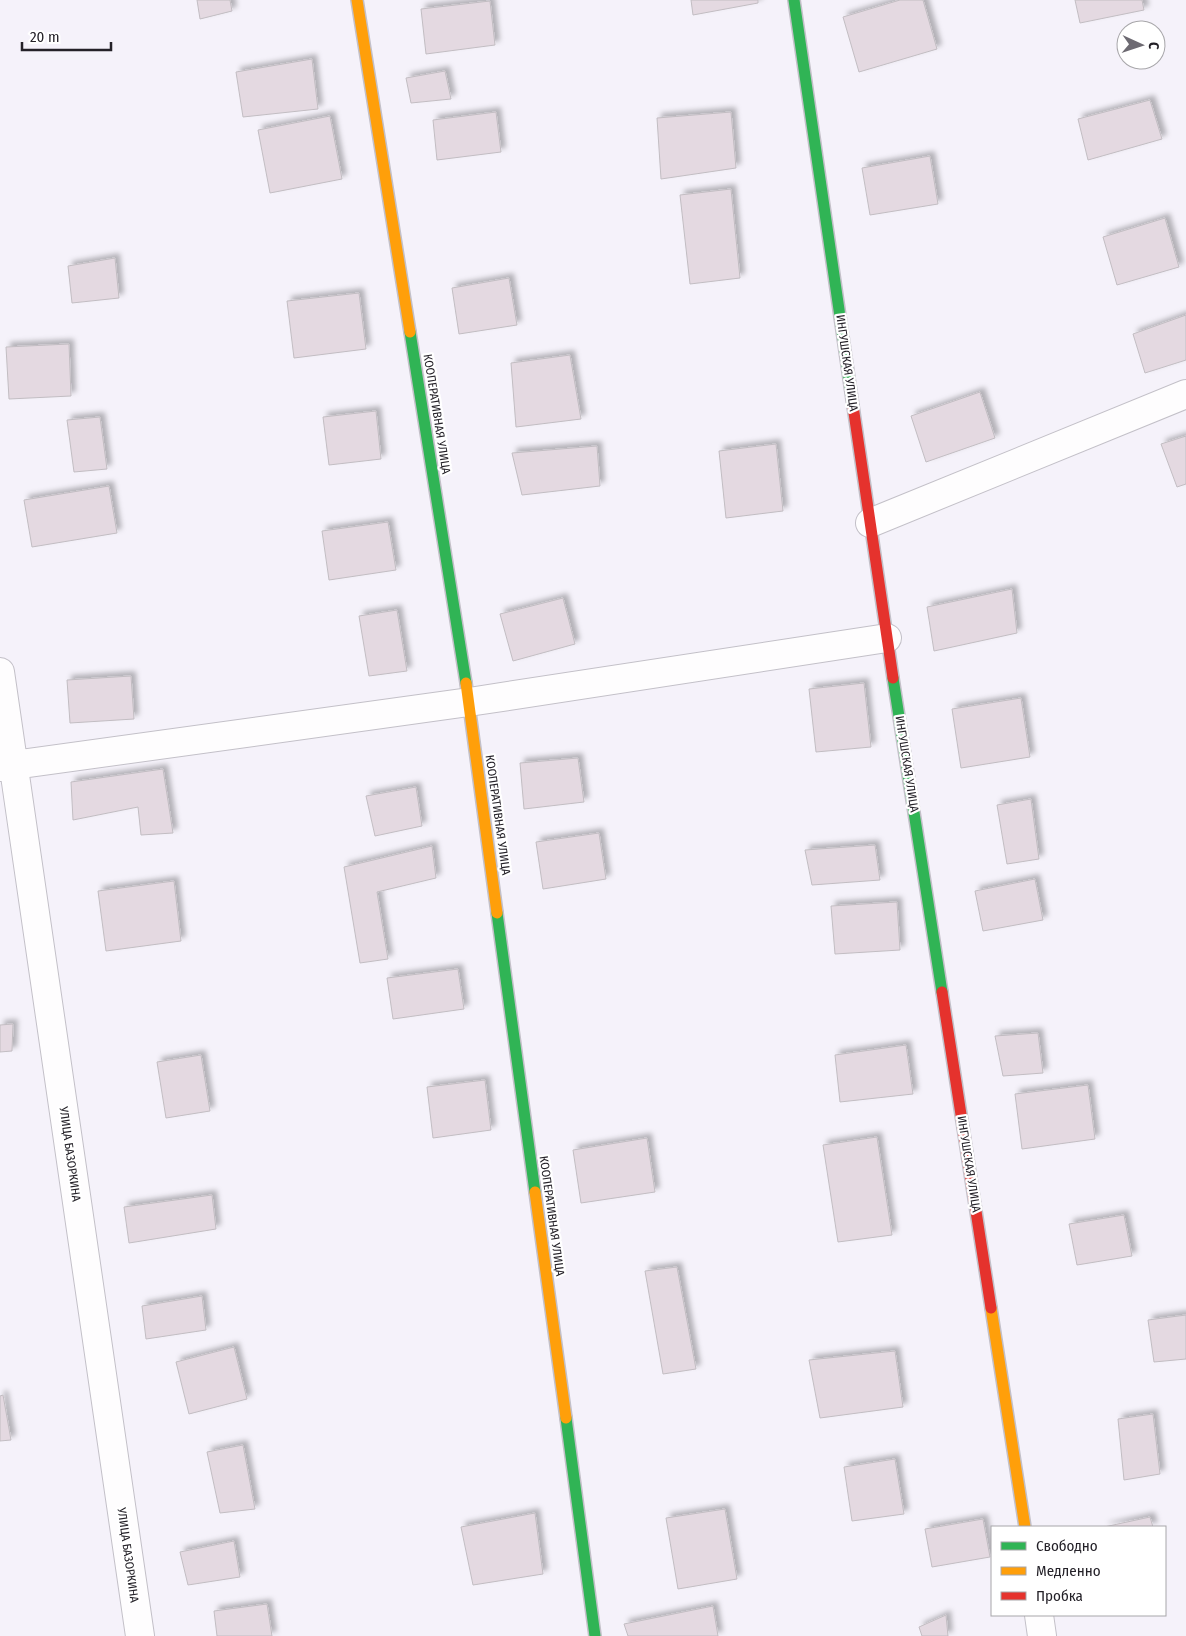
<svg xmlns="http://www.w3.org/2000/svg" width="1186" height="1636" font-family="'Fira Sans Condensed',sans-serif">
<style>
.building{fill:#e4d9e1;stroke:#c2bdc2;filter:url(#shadow)}
.lines{fill:none;stroke-linecap:round;stroke-linejoin:round}
.street-casing{stroke:#c3c0c8;stroke-width:30}
.fast-casing{stroke:#c3c0c8;stroke-width:14}
.slow-casing{stroke:#c3c0c8;stroke-width:14}
.jam-casing{stroke:#c3c0c8;stroke-width:14}
.street{stroke:#fefdfe;stroke-width:28}
.fast{stroke:#30b455;stroke-width:11}
.slow{stroke:#ff9f0a;stroke-width:11}
.jam{stroke:#e5322d;stroke-width:11}
.labels{text-anchor:middle;stroke-width:4.5;stroke-linejoin:round;paint-order:stroke}
.street-label{font-size:12px;fill:#242128;stroke:#fff}
</style>
<defs>
<filter id="shadow"><feDropShadow dx="4.5" dy="-4.5" stdDeviation="2.5" flood-color="#0004"/></filter>
</defs>
<rect width="100%" height="100%" fill="#f5f2fa"/>
<path class="building" d="M197,0h33l2,11 -32,8z
M691,0h67v3l-65,12z
M900,0h23l14,49 -78,23 -16,-55z
M1075,0h67l2,10 -64,13z
M490,1l5,44 -69,9 -5,-45z
M312,59l6,50 -75,8 -7,-45z
M445,71l6,28 -40,4 -5,-25z
M1150,100l12,39 -74,21 -10,-41z
M496,112l5,40 -64,8 -4,-40z
M731,112l5,56 -75,11 -4,-61z
M330,116l12,63 -72,14 -12,-63z
M930,156l8,48 -68,11 -8,-47z
M731,189l9,89 -50,6 -10,-89z
M1165,218l14,49 -62,18 -14,-48z
M115,258l4,40 -47,5 -4,-37z
M509,278l8,47 -58,9 -7,-46z
M359,293l7,56 -72,9 -7,-57z
M1186,315v45l-41,13 -12,-39z
M69,344l2,52 -62,3 -3,-52z
M570,355l11,64 -65,8 -5,-64z
M980,392l15,46 -69,24 -15,-46z
M376,411l5,48 -52,6 -6,-48z
M100,417l7,52 -33,3 -7,-52z
M1186,436v48l-9,3 -16,-43z
M776,444l7,67 -57,7 -7,-67z
M597,446l3,40 -78,9 -10,-42z
M109,486l8,47 -85,14 -8,-47z
M388,522l8,48 -67,10 -7,-49z
M1012,589l5,44 -83,18 -7,-44z
M563,598l12,46 -62,17 -13,-47z
M397,610l10,61 -38,5 -10,-60z
M131,676l3,43 -64,4 -3,-43z
M864,683l7,64 -55,5 -7,-63z
M1021,698l9,59 -69,11 -9,-59z
M578,758l6,44 -60,7 -4,-46z
M163,769l10,64 -32,2 -3,-28 -65,13 -2,-38z
M416,787l6,39 -47,10 -9,-40z
M1031,799l8,60 -32,5 -10,-59z
M599,833l7,46 -63,10 -7,-47z
M875,845l5,35 -68,5 -7,-35z
M432,846l4,32 -59,14 11,67 -28,4 -16,-96z
M1035,879l8,41 -60,11 -8,-40z
M174,881l7,60 -75,10 -8,-60z
M897,902l3,48 -65,4 -4,-48z
M458,969l6,40 -71,10 -6,-41z
M13,1024l-1,27 -12,1v-27z
M1038,1033l5,40 -40,3 -8,-40z
M906,1045l7,49 -73,8 -5,-47z
M201,1055l9,56 -44,7 -9,-56z
M485,1080l6,50 -58,8 -6,-51z
M1088,1085l7,54 -73,10 -7,-55z
M877,1137l15,98 -54,7 -15,-97z
M647,1138l8,54 -74,11 -8,-53z
M212,1195l4,34 -87,14 -5,-36z
M1124,1215l8,41 -55,9 -8,-41z
M677,1267l19,102 -33,5 -18,-103z
M202,1296l4,34 -60,9 -4,-33z
M1186,1315v44l-32,3 -6,-42z
M234,1347l13,52 -58,15 -13,-52z
M895,1351l8,56 -83,11 -11,-58z
M3,1395l8,45 -11,1v-45z
M1153,1414l7,60 -36,6 -6,-61z
M243,1445l12,64 -35,4 -13,-61z
M895,1459l9,55 -52,7 -8,-54z
M725,1509l12,70 -59,10 -12,-71z
M535,1513l8,61 -70,11 -12,-58z
M1150,1517l3,10h-49z
M983,1519l7,38 -58,10 -7,-38z
M234,1541l6,36 -52,8 -8,-33z
M267,1604l5,32h-55l-3,-25z
M713,1606l5,30h-90l-4,-12z
M946,1615l2,21h-26l-3,-9z"/>
<g class="lines">
<defs>
<path id="street" d="M870,523l316,-129
M0,672l140,964
M0,767l469,-65 418,-64
M1039,1615l3,21"/>
<path id="fast" d="M794,0l59,406
M410,332l56,351
M893,678l49,314
M497,913l38,279
M566,1418l29,218"/>
<path id="slow" d="M357,0l53,332
M466,683l31,230
M535,1192l31,226
M991,1308l34,219"/>
<path id="jam" d="M853,406l40,272
M942,992l49,316"/>
</defs>
<use href="#street" class="street-casing"/>
<use href="#fast" class="fast-casing"/>
<use href="#slow" class="slow-casing"/>
<use href="#jam" class="jam-casing"/>
<use href="#street" class="street"/>
<use href="#fast" class="fast"/>
<use href="#slow" class="slow"/>
<use href="#jam" class="jam"/>
</g>
<g class="labels">
<g class="street-label">
<text transform="translate(847 363) rotate(82)" y="4">ИНГУШСКАЯ УЛИЦА</text>
<text transform="translate(437 414) rotate(81)" y="4">КООПЕРАТИВНАЯ УЛИЦА</text>
<text transform="translate(907 764) rotate(81)" y="4">ИНГУШСКАЯ УЛИЦА</text>
<text transform="translate(498 815) rotate(82)" y="4">КООПЕРАТИВНАЯ УЛИЦА</text>
<text transform="translate(70 1154) rotate(82)" y="4">УЛИЦА БАЗОРКИНА</text>
<text transform="translate(969 1164) rotate(81)" y="4">ИНГУШСКАЯ УЛИЦА</text>
<text transform="translate(552 1216) rotate(82)" y="4">КООПЕРАТИВНАЯ УЛИЦА</text>
<text transform="translate(128 1555) rotate(82)" y="4">УЛИЦА БАЗОРКИНА</text>
</g>
</g>
<rect x="991" y="1526" width="175" height="90" fill="#ffffff" stroke="#a7a6a9"/>
<rect x="1001" y="1542" width="25" height="8" fill="#30b455" stroke="#a7a6a9"/>
<text x="1036" y="1551" font-size="15" fill="#242128">Свободно</text>
<rect x="1001" y="1567" width="25" height="8" fill="#ff9f0a" stroke="#a7a6a9"/>
<text x="1036" y="1576" font-size="15" fill="#242128">Медленно</text>
<rect x="1001" y="1592" width="25" height="8" fill="#e5322d" stroke="#a7a6a9"/>
<text x="1036" y="1601" font-size="15" fill="#242128">Пробка</text>
<g transform="translate(1141 45) rotate(93)"><circle r="24" fill="#ffffff" stroke="#a7a6a9"/>
<path d="M0-4L9 19L0 12L-9 19Z" fill="#6d6a72"/>
<text y="-8" font-size="14" font-weight="bold" text-anchor="middle" fill="#242128">С</text>
</g>
<path d="M22 42v8h89v-8" fill="none" stroke="#242128" stroke-width="2.5"/>
<text x="30" y="42" font-size="15" fill="#242128" stroke="#ffffff" stroke-width="4" paint-order="stroke">20 m</text>
</svg>
